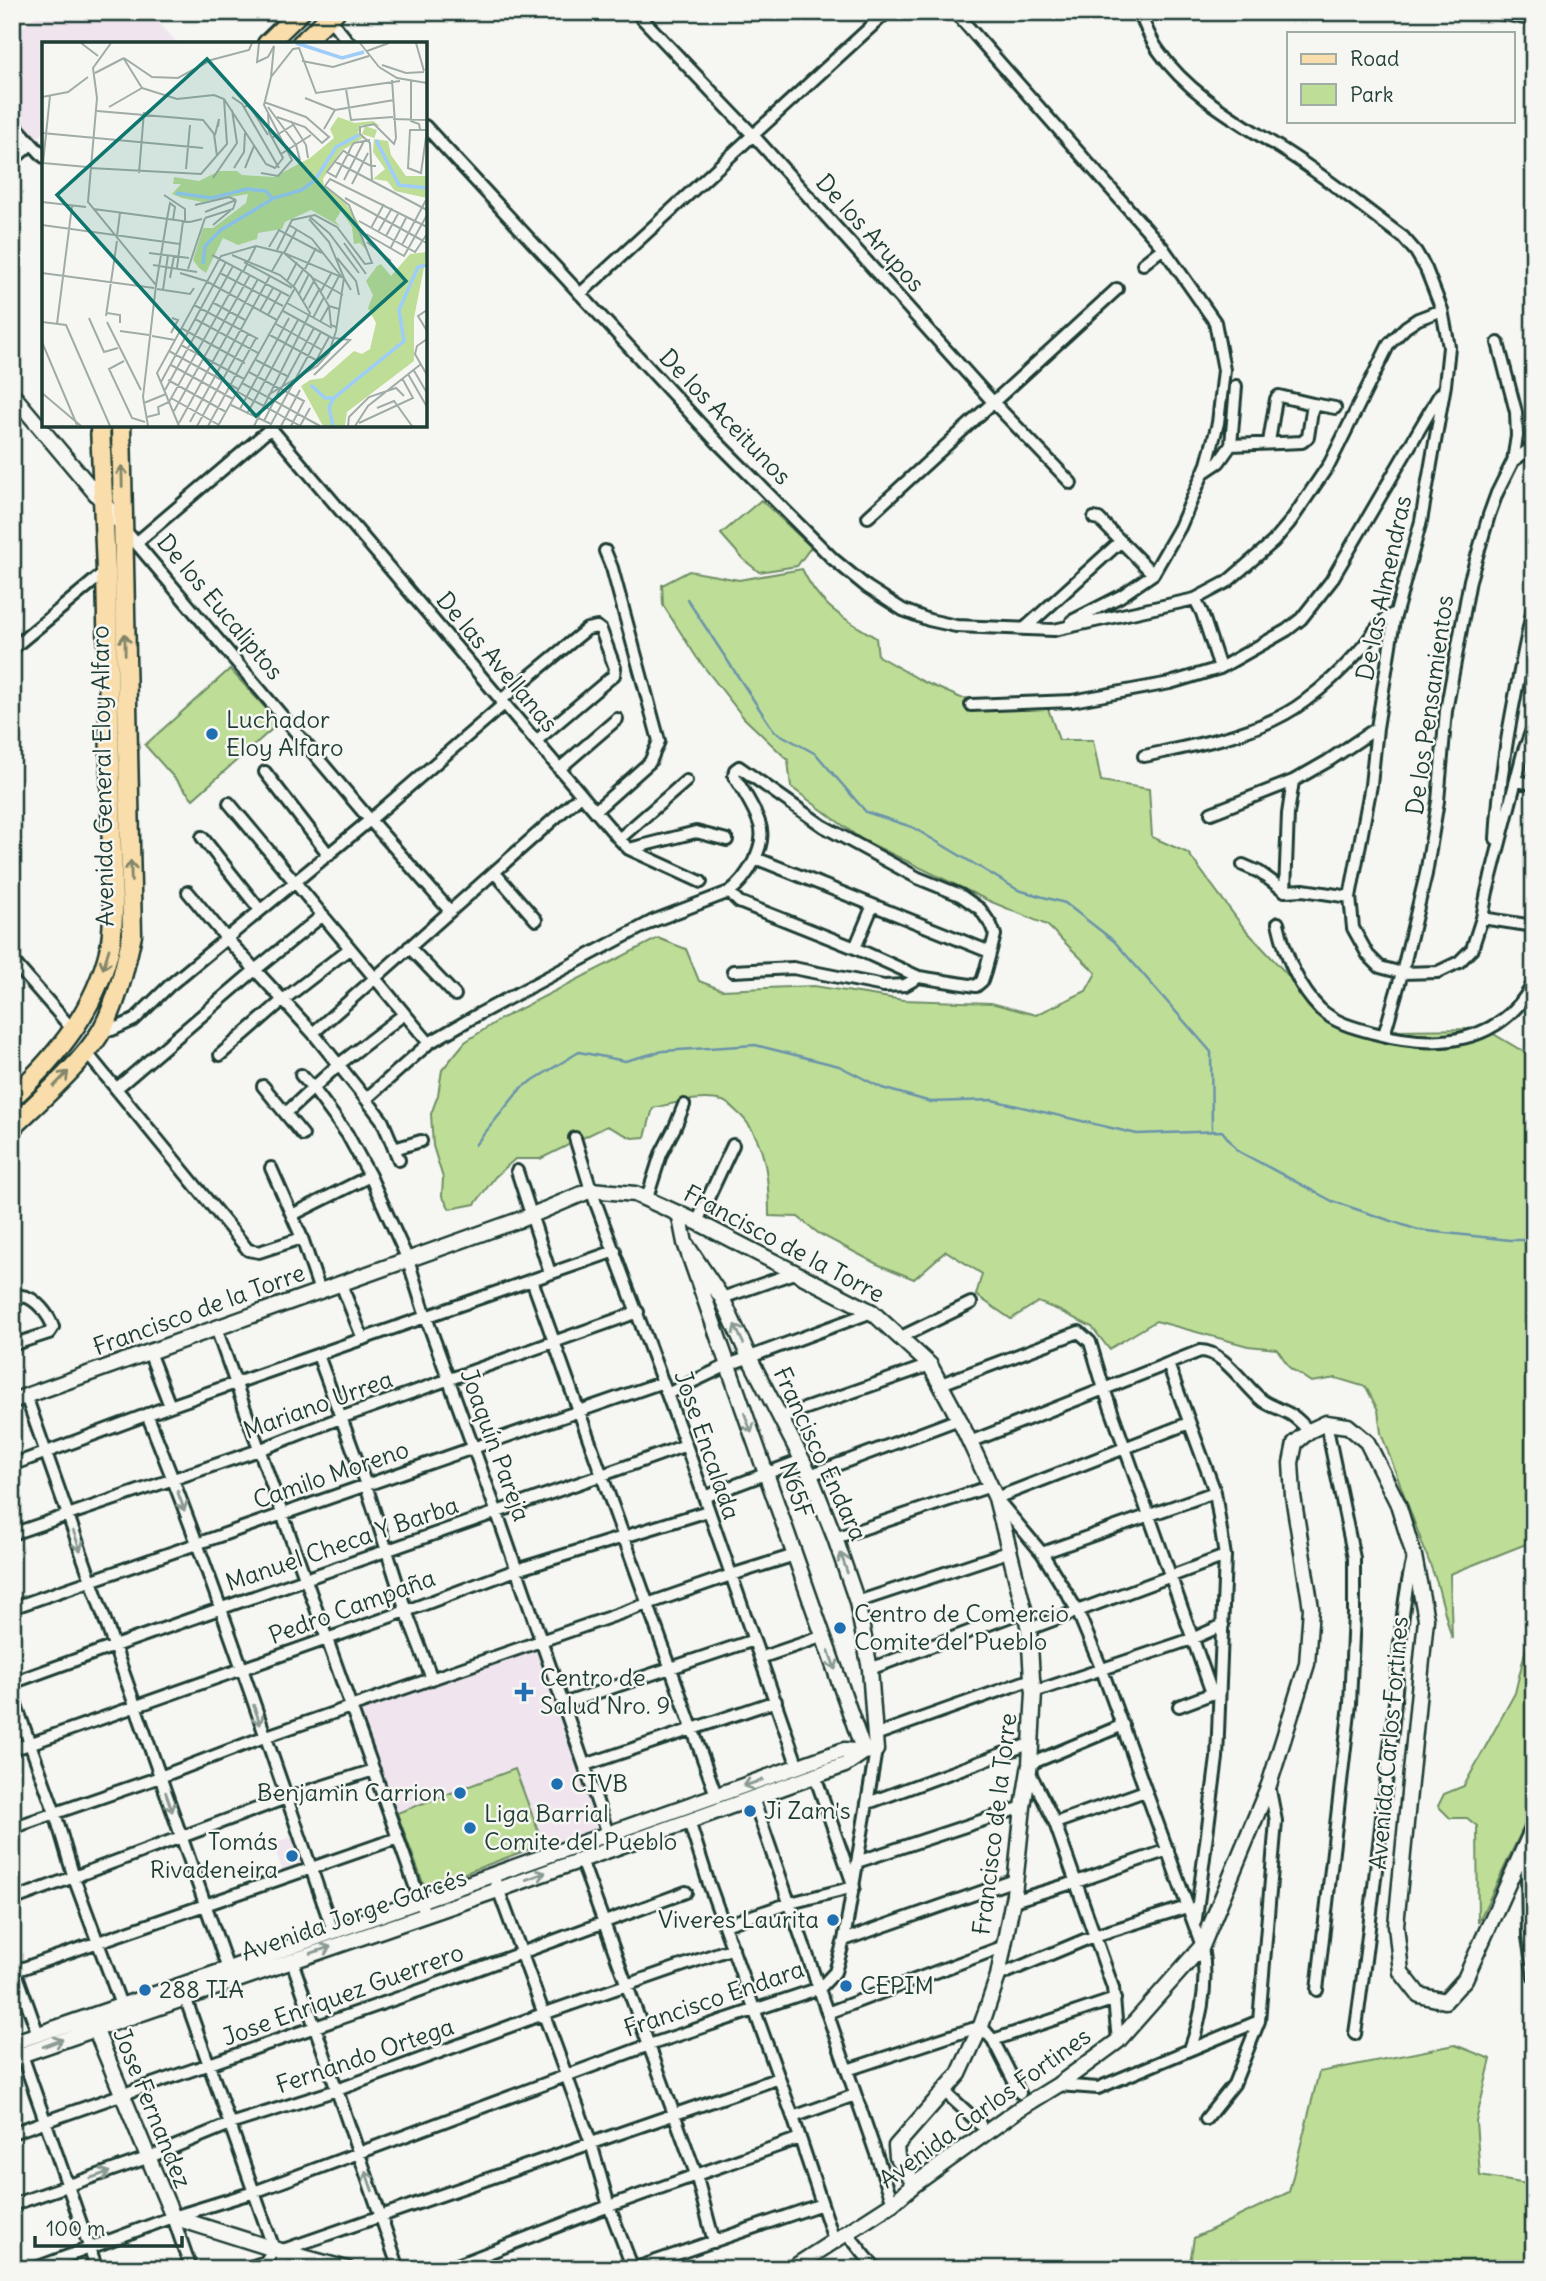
<svg xmlns="http://www.w3.org/2000/svg" width="1546" height="2281" font-family="Delius,sans-serif">
<style>
.built{fill:#f0e5ee}
.green{fill:#bede97;stroke:#6e8e66;stroke-width:2}
.lines{fill:none;stroke-linecap:round;stroke-linejoin:round}
.stream{stroke:#6b93aa;stroke-width:2.5}
.minor-casing{stroke:#1f3d34;stroke-width:16}
.tertiary-casing{stroke:#1f3d34;stroke-width:19}
.primary-casing{stroke:#1f3d34;stroke-width:23}
.minor{stroke:#f6f6f2;stroke-width:10}
.tertiary{stroke:#f6f6f2;stroke-width:14}
.primary{stroke:#f9deab;stroke-width:18}
.oneway{stroke:#81856a}
.oneway2{stroke:#8a9a93}
.poi-dot{fill:#1f6fb2;stroke:#f6f6f2;stroke-width:2.5}
.labels{text-anchor:middle;stroke-width:5;stroke-linejoin:round;paint-order:stroke}
.street-label{font-size:24px;fill:#1f3d34;stroke:#f6f6f2}
.poi-label{font-size:24px;fill:#1f3d34;stroke:#f6f6f2;text-anchor:start}
.inset-river{fill:none;stroke:#9ecdf9;stroke-width:3.5}
.inset-road{fill:none;stroke:#a0aca6;stroke-width:2}
.view{fill:#0f766e;fill-opacity:0.15;stroke:#0f766e;stroke-width:3.5}
.inset-edge{fill:none;stroke:#1f3d34;stroke-width:3.5}
</style>
<rect width="100%" height="100%" fill="#f6f6f2"/>
<filter id="ink" filterUnits="userSpaceOnUse"><feTurbulence type="fractalNoise" baseFrequency=".0143" numOctaves="2"/><feDisplacementMap in="SourceGraphic" scale="14" xChannelSelector="R" yChannelSelector="G"/><feConvolveMatrix kernelMatrix="1 2 1 2 8 2 1 2 1" color-interpolation-filters="sRGB"/></filter>
<g filter="url(#ink)">
<path class="built" d="M41,12h109l28,32h-134v88l-11,10 -21,-26v-80z
M537,1647l65,184 -178,63 -64,-185z
M299,1835l12,33 -26,9 -13,-34z"/>
<path class="green" d="M761,500l50,47 -14,19 -38,6 -16,-13 -22,-25z
M802,569c18,38 40,48 74,69l2,18 46,26 37,16 84,2 14,40h34l8,41 48,8 3,48 36,16 56,75 78,84 64,18 99,-1 49,29v531l-3,-47 -81,32 2,65 -15,-56 -56,-150 -3,-23 -12,-23 -30,-9 -25,4 -21,-14 -13,-19 -29,-3 -92,-25 -47,28 -17,-22 -34,-17 -20,-8 -27,17 -35,-24 6,-21 -36,-23 -32,28 -37,-15 -59,-31 -20,-16 -29,-1c0,-37 -3,-80 -33,-105 -4,-4 -8,-8 -13,-10 -22,-6 -48,2 -70,7l-8,29 -13,1 -25,-12 -67,33h-25l-20,18 -20,27 -25,5 -8,-13 1,-18 -10,-32 -2,-32 7,-19 4,-25 23,-28 37,-24 156,-80 28,11 13,32 23,9 92,-4 89,14 88,3 45,12 50,-24 10,-18 -49,-48 -60,-25 -126,-61 -70,-52 -3,-27 -44,-42 -47,-60 -34,-53 -1,-20 27,-14 50,9z
M230,669l49,54 -86,76 -48,-54z
M1534,1603v202l-56,118 -1,-97 -10,-8h-17l-12,-12 6,-12 20,-8 51,-93 16,-66z
M515,1769l28,75 -118,44 -28,-75z
M1455,2045l36,14 -15,62 4,55 47,8 7,-1v86h-345l5,-31 95,-46 30,-120z"/>
<g class="lines">
<path class="stream" d="M687,599l87,132 42,23 50,58 46,15 106,63 47,13 49,38 97,111 1,78
M475,1145l47,-58 57,-35 46,9 38,-10 92,-6 84,21 43,22 49,14 61,-2 145,34 85,-3 16,20 94,50 86,29 92,10h24"/>
<defs>
<path id="minor" d="M636,12l117,123 240,267 78,81
M955,12l208,236 52,74 9,48 -6,53 -11,41 -27,63 -27,47 -32,22 -49,25
M1139,12c6,13 11,27 19,38 32,47 87,75 133,105 39,25 75,55 112,82l13,15 10,17 16,41 7,37 -4,38 -24,136 -27,99 -17,108 -6,57 -21,112 3,31 15,27 12,12 22,6 36,-1 21,-10 13,-13 10,-31 5,-26 36,-139 11,-28
M1493,12l41,8
M329,18l21,26
M12,122l32,35
M425,126l292,316 116,117 34,28 36,23 26,10 27,6 98,4 141,-31 32,-17 46,-40 17,-20 40,-59 59,-119 17,-17 12,-8 24,-9
M12,161l19,-17
M1143,264l20,-16
M580,294l307,-282
M1313,404l22,4
M268,425l351,414 10,10 72,33
M1231,445l5,-59
M1513,461l18,-13h3
M1204,472l15,-10 12,-17 71,-3 6,-5 5,-33 -34,-8 -3,3 -7,43
M868,517l249,-228
M1094,518l5,1 54,55
M125,530l245,290 80,91
M136,543l135,-115
M1195,599l7,14 18,55
M1024,629l97,-88
M12,649l94,-78
M501,700l86,-71 10,-2 4,3 14,38 -1,7 -78,66
M971,705l101,-4 98,-18 50,-15 67,-38 14,-11 30,-38 109,-187
M1144,756c52,-11 118,-22 161,-55 19,-14 39,-33 55,-51 12,-13 19,-31 36,-37
M559,769l58,-50
M265,772l64,83
M1516,781l18,3
M229,803l200,240
M595,811l55,-49 9,-21 -47,-173 -7,-17
M1211,813l82,-32 35,-20 49,-33
M202,837l58,73
M619,839l67,-58
M1496,839c4,-80 22,-158 38,-236
M629,849l67,-17 31,8
M755,858l235,94
M1243,865l16,7 26,19 18,-1 47,7
M494,872l42,48
M1285,891l3,-77 5,-33
M188,892l38,46 87,95 53,66 16,21 17,40
M1482,918l52,8
M1278,923c7,31 19,63 42,86 15,14 35,19 54,24 62,17 127,12 160,-51
M409,947l46,48
M855,948l18,-43
M12,960l61,70
M733,971l60,-3 91,18 21,-1 14,-8
M103,1028l9,2 22,-10 36,-35 200,-165 134,-116
M313,1033l268,-238
M1384,1035l18,-62 24,-99 12,-73 8,-90 24,-131 19,-65 8,-22 16,-32 4,-25 -1,-24 -18,-69
M86,1052l162,198 11,2 43,-14
M220,1055l63,-55 66,-51
M301,1075l12,13 34,46 23,42 38,84 18,57 71,196 116,335
M263,1086l40,49
M117,1088l138,-118 68,-55
M366,1099l63,-56 50,-29 174,-93 76,-29c17,-12 38,-46 31,-67 -5,-17 -17,-34 -26,-49l1,-6 4,-3 84,59 95,52 42,17 20,14 11,16 4,10 -10,37 -3,9 -6,5 -57,-9 -64,-29 -116,-46 -10,-10
M286,1113l52,-48 65,-50
M575,1138l16,52 95,255 112,322
M394,1149l27,-8
M271,1168l31,70 18,53
M517,1171l33,102
M647,1198l14,-44 14,-27 9,-22
M292,1215l78,-39
M697,1222l36,-77
M532,1280l184,515
M341,1284l22,55
M722,1298l72,-25
M12,1304l10,-8c13,1 27,19 31,31l-4,6 -37,12
M216,1328l209,586
M901,1337l70,-34
M149,1352l21,54
M318,1355l48,130 40,126 26,68
M1168,1364l47,128 10,64 -8,202 -22,168
M941,1384l138,-52 11,10 14,47 108,304
M667,1394l61,-29 144,-53
M26,1396l202,573
M147,1414c69,170 125,344 186,517
M781,1417l149,-52
M1189,1423l-193,75 46,55 35,57 25,60 100,276c6,34 0,71 -12,103
M970,1442l230,-91c23,-1 45,36 63,50 9,6 21,9 30,15 6,4 11,10 16,15
M12,1465l158,-59 445,-155
M810,1475l149,-56
M704,1497l98,-37
M12,1534l247,-84 81,-32 298,-106
M835,1538l156,-52
M1042,1553l173,-61
M857,1602l154,-51
M12,1608l651,-226
M1029,1629l196,-73
M760,1658l64,-22
M870,1669l154,-58
M12,1683c224,-82 450,-157 674,-238
M1034,1692l158,-53 31,-14
M12,1694l43,119 19,65 47,127
M563,1704l191,-64
M1179,1706l37,-14
M875,1735l157,-56
M12,1750l394,-139 110,-41 192,-59
M1030,1764l93,-39
M585,1765l191,-64
M1029,1771l26,52 58,165 5,53
M753,1798l140,405
M868,1803l164,-60
M689,1821l19,60 85,236 41,123
M1055,1823l90,-32
M12,1828l148,-51 104,-40 467,-162 64,-20
M1522,1853l5,14 1,70 6,40
M581,1860l115,314 18,68
M857,1862l166,-55
M493,1875l98,268 18,63 24,63
M12,1900l274,-102 88,-28
M1013,1901l63,-19 92,-32
M725,1925l65,-22 64,-16 -39,-111
M844,1940l171,-60
M12,1961l26,73
M292,1961l107,308
M12,1972l386,-134
M998,1976l96,-40 93,-29
M1317,1990l33,-286 4,-91v-55l-28,-135
M185,1997l89,252 -9,13 -21,7
M827,2013l175,-66
M1355,2034c15,-104 26,-208 38,-312 6,-55 7,-111 20,-164
M993,2040l122,-41
M22,2055l75,214
M847,2070l134,-44 12,14 27,53
M1058,2085l40,3 161,-67
M945,2092l35,32
M793,2117l62,-22
M1206,2119l28,-35 25,-63 17,-200 -7,-36
M12,2133l409,-143 265,-98
M12,2205l135,-47 83,-34 107,-34 206,-76 190,-66
M173,2217l18,52
M846,2232l30,37
M33,2269l140,-52 81,-25 395,-147 171,-57 15,-16 9,-32 32,-190
M284,2269l-4,-18 499,-173
M447,2269l162,-63 191,-68
M633,2269l189,-65"/>
<path id="tertiary" d="M12,394l111,132
M679,1213l6,30 179,509
M12,1401l518,-185 61,-26 44,4 62,28 175,90 58,53 29,54 37,79 33,131 3,50 2,13 -4,72 -7,43 -9,87 -16,82 -17,50 -22,48 -63,72 1,11 18,27
M92,2021l81,196 101,32 73,20
M12,2043l216,-74 616,-219 20,2 12,-2 -6,-81 -13,-67 -22,-64 -25,-63 -61,-118 -27,-59 -37,-55
M12,2058l486,-168 347,-125 19,-13
M791,2269l102,-66 22,-19 104,-75 39,-24 60,-44 84,-95 67,-161 38,-121 4,-56 -18,-112 -2,-33 4,-20 14,-12 17,-8 22,3 19,16 31,62 16,52 12,63 -30,306 5,47 18,23 26,6 20,-22 69,-153"/>
<path id="primary" d="M267,44l33,-32
M301,44l34,-32
M12,1098c46,-43 84,-89 98,-151 3,-14 3,-29 3,-43l-7,-333 -6,-146
M12,1127c28,-27 74,-67 91,-99 15,-28 22,-62 29,-93l-11,-510"/>
</defs>
<use href="#minor" class="minor-casing"/>
<use href="#tertiary" class="tertiary-casing"/>
<use href="#primary" class="primary-casing"/>
<use href="#minor" class="minor"/>
<use href="#tertiary" class="tertiary"/>
<use href="#primary" class="primary"/>
</g>
<defs><path id="oneway-shaft" d="M-6 0H5M1.5-3L5.5 0L1.5 3" fill="none" stroke-width="1.6" stroke-linecap="round" stroke-linejoin="round" transform="scale(1.75)"/></defs>
<g class="oneway">
<use href="#oneway-shaft" transform="translate(122 476) rotate(-91)"/>
<use href="#oneway-shaft" transform="translate(125 644) rotate(-91)"/>
<use href="#oneway-shaft" transform="translate(131 871) rotate(-92)"/>
<use href="#oneway-shaft" transform="translate(106 959) rotate(107)"/>
<use href="#oneway-shaft" transform="translate(61 1079) rotate(-46)"/>
</g>
<g class="oneway2">
<use href="#oneway-shaft" transform="translate(739 1334) rotate(-115)"/>
<use href="#oneway-shaft" transform="translate(748 1423) rotate(70)"/>
<use href="#oneway-shaft" transform="translate(181 1501) rotate(70)"/>
<use href="#oneway-shaft" transform="translate(77 1541) rotate(70)"/>
<use href="#oneway-shaft" transform="translate(844 1563) rotate(-109)"/>
<use href="#oneway-shaft" transform="translate(832 1660) rotate(71)"/>
<use href="#oneway-shaft" transform="translate(257 1715) rotate(71)"/>
<use href="#oneway-shaft" transform="translate(753 1783) rotate(161)"/>
<use href="#oneway-shaft" transform="translate(169 1802) rotate(71)"/>
<use href="#oneway-shaft" transform="translate(536 1876) rotate(-20)"/>
<use href="#oneway-shaft" transform="translate(321 1950) rotate(-19)"/>
<use href="#oneway-shaft" transform="translate(53 2043) rotate(-20)"/>
<use href="#oneway-shaft" transform="translate(100 2175) rotate(-19)"/>
<use href="#oneway-shaft" transform="translate(369 2181) rotate(-109)"/>
</g>
</g>
<g class="poi-dot">
<circle cx="212" cy="734" r="7"/>
<circle cx="840" cy="1628" r="7"/>
<path d="M520.5 1681.5h7v7h7v7h-7v7h-7v-7h-7v-7h7z"/>
<circle cx="557" cy="1784" r="7"/>
<circle cx="460" cy="1793" r="7"/>
<circle cx="750" cy="1811" r="7"/>
<circle cx="470" cy="1828" r="7"/>
<circle cx="292" cy="1856" r="7"/>
<circle cx="833" cy="1920" r="7"/>
<circle cx="846" cy="1986" r="7"/>
<circle cx="145" cy="1990" r="7"/>
</g>
<g class="labels">
<g class="street-label">
<text transform="translate(870 233) rotate(48)" y="8">De los Arupos</text>
<text transform="translate(725 417) rotate(46)" y="8">De los Aceitunos</text>
<text transform="translate(1384 588) rotate(-78)" y="8">De las Almendras</text>
<text transform="translate(220 607) rotate(50)" y="8">De los Eucaliptos</text>
<text transform="translate(497 662) rotate(50)" y="8">De las Avellanas</text>
<text transform="translate(1430 705) rotate(-82)" y="8">De los Pensamientos</text>
<text transform="translate(103 776) rotate(-91)" y="8">Avenida General Eloy Alfaro</text>
<text transform="translate(784 1244) rotate(28)" y="8">Francisco de la Torre</text>
<text transform="translate(199 1310) rotate(-20)" y="8">Francisco de la Torre</text>
<text transform="translate(318 1405) rotate(-20)" y="8">Mariano Urrea</text>
<text transform="translate(495 1445) rotate(70)" y="8">Joaquín Pareja</text>
<text transform="translate(707 1445) rotate(71)" y="8">Jose Encalada</text>
<text transform="translate(820 1454) rotate(65)" y="8">Francisco Endara</text>
<text transform="translate(331 1475) rotate(-19)" y="8">Camilo Moreno</text>
<text transform="translate(796 1490) rotate(71)" y="8">N65F</text>
<text transform="translate(342 1544) rotate(-19)" y="8">Manuel Checa Y Barba</text>
<text transform="translate(352 1607) rotate(-20)" y="8">Pedro Campaña</text>
<text transform="translate(1389 1743) rotate(-85)" y="8">Avenida Carlos Fortines</text>
<text transform="translate(995 1824) rotate(-83)" y="8">Francisco de la Torre</text>
<text transform="translate(354 1915) rotate(-19)" y="8">Avenida Jorge Garcés</text>
<text transform="translate(343 1995) rotate(-20)" y="8">Jose Enriquez Guerrero</text>
<text transform="translate(714 1999) rotate(-19)" y="8">Francisco Endara</text>
<text transform="translate(365 2056) rotate(-19)" y="8">Fernando Ortega</text>
<text transform="translate(152 2108) rotate(68)" y="8">Jose Fernandez</text>
<text transform="translate(985 2108) rotate(-36)" y="8">Avenida Carlos Fortines</text>
</g>
<g class="poi-label">
<text x="226" y="728">Luchador<tspan x="226" dy="28">Eloy Alfaro</tspan></text>
<text x="854" y="1622">Centro de Comercio<tspan x="854" dy="28">Comite del Pueblo</tspan></text>
<text x="540" y="1686">Centro de<tspan x="540" dy="28">Salud Nro. 9</tspan></text>
<text x="571" y="1792">CIVB</text>
<text x="446" y="1801" text-anchor="end">Benjamin Carrion</text>
<text x="764" y="1819">Ji Zam's</text>
<text x="484" y="1822">Liga Barrial<tspan x="484" dy="28">Comite del Pueblo</tspan></text>
<text x="278" y="1850" text-anchor="end">Tomás<tspan x="278" dy="28">Rivadeneira</tspan></text>
<text x="819" y="1928" text-anchor="end">Viveres Laurita</text>
<text x="860" y="1994">CEPIM</text>
<text x="159" y="1998">288 TIA</text>
</g>
</g>
<g transform="translate(42 42)">
<rect width="385" height="385" fill="#f6f6f2"/>
<path d="M296,75l17,6 18,-2 7,5 -19,-1 -3,8 5,5 -22,13 -18,28 1,7 19,13 15,23 10,30 -8,-9 -6,1 -2,-17 -11,-16 -6,10 6,6 -30,-17 -26,12 -3,7 -24,4 -1,6 -19,6 -15,-7 -17,35 -7,-5 -6,-8 10,-32h10l33,-25 2,-9 -46,8 -20,-4 -10,-4 9,-10h-8l1,-7 25,4 20,-10h18l5,4 32,2 36,-19 24,-20 -4,-9zM323,84l12,4 -3,9 14,2 3,14 15,21h21v22l-32,-7 -8,-10 -14,-2 12,-10 -12,-17 1,-14 -12,-4zM385,210l-13,66v43l-67,51 -2,14h-22l-22,-40 9,-6 13,-2 31,-27 8,3 8,-5 6,-26 -8,-15 5,-13 -7,-14 11,-15 4,-2 10,12 19,-22z" fill="#bede97"/>
<path class="inset-river" d="M254,1l46,15 22,-6M334,98l23,45 28,3M134,151l36,5 35,-9 19,2 7,8M161,222l2,-18 16,-16 53,-32 28,-8 13,-10 21,-33 23,-12M269,343l14,13h8M291,384l-4,-19 5,-9 70,-57 -5,-31 19,-43 9,-2"/>
<path class="inset-road" d="M39,1l17,13M69,1l-18,25 4,30 -9,104 68,83 -13,112 5,29M217,1l-2,19 11,-5 6,-11 -3,31 22,-28 6,-1 17,45 84,-12M318,1l19,24M374,1l8,28M325,9l22,-8M82,16l28,19 26,1 33,-18 38,-10 3,-7M82,17l18,29M260,19l31,6 36,-11M340,23l24,8 18,-1M337,25l18,11 30,5M53,31l29,-15M350,38l4,58M369,39v40l8,3 1,5M100,46l35,11 37,-4 10,4 42,65 9,4 8,-10 -14,-26 -1,-20M304,47l5,31 42,-3M0,55l26,-5 20,-15M190,55l10,7 37,64M263,56l30,12M222,60l42,15 23,20 -7,6 -17,-16 -28,-10M67,65l33,-19M202,65l5,-2 19,30M226,65l28,38 4,15M293,68l59,-10M55,69l106,9 11,14 3,22M351,77l34,1M249,79l15,24 2,13M282,87l11,-19M368,88h17l-6,43 -13,-5zM0,91l161,15M173,93l4,-16 -1,8M230,96l21,-13M328,98l-16,3 -3,4 -3,7 -6,11 -6,12 -9,-5 16,-21h1l4,3 23,12h5M239,112l30,-19M292,119l93,49M1,121l7,-67M1,121l44,4M48,126l111,6 26,-30 -3,-45M192,126l10,-16 1,-19M203,126l9,-22M144,127l4,-44M97,131l5,-61M219,131l17,3 14,-16 -28,-55 7,-28M171,136l24,-35 -5,-33M302,138l20,-39M330,139l-2,-38 -10,-9v-7l14,-3 20,20 2,-6M310,142l16,-31M122,153l21,14v12M303,156l82,45M0,160l44,5M153,163l34,-8 7,3M52,167l96,13 12,-3M163,170l31,-12M268,175l19,16 30,40M163,176l28,-9 3,-9M125,177l3,-16 5,4 -2,13M317,179l56,31 12,-18M0,183l138,19M171,183l18,-15M247,183l23,14 29,37M329,186l13,-24M255,187l-13,24 60,25 7,12M336,190l14,-24M324,192l38,22 23,-41M75,194l3,-23M344,194l13,-24M325,200l24,19M302,201l22,31M360,203l24,-45M227,205l10,-17 43,23M348,207l17,-33M235,208l15,-30 23,-5 22,12 28,37 7,-1 -23,-58 -24,-19 5,-7 97,48M107,211l40,5M170,213l77,41M190,213l48,20 15,13 15,25 -56,113M295,216l19,23 3,14M202,220l48,26M111,223l44,7M135,226l6,-47M146,227l17,-51M263,227l11,-21M230,229l11,-19M201,230l13,-26M0,231l112,15M138,231l26,8 71,39M178,231l63,33M269,235l32,18M128,236l4,-22M245,239l10,-19M114,243l11,-66M251,245l11,-19M115,247l33,5 4,-6M121,248l5,-35M279,249l11,-19M257,252l10,-20M285,257l12,-23M261,259l11,-20M170,260l33,18M245,261l45,25M152,263l64,34M267,266l11,-20M385,268l-9,6 9,15M218,269l13,-23M241,269l51,28M65,271l13,2v8M226,273l13,-23M64,274l11,-75M47,276l15,34 14,-4M271,276l11,-21M153,277l63,34M0,280l24,3 44,101M65,280l34,68M278,280l9,-16 10,3M15,282l15,-118M234,282l46,26M139,286l64,35M78,289l29,4M129,291l7,-13 -6,-2M226,292l48,26M110,294l23,4M385,297l-10,7 -2,8 12,21M0,300l35,83M139,303l63,34M127,309l69,38M214,318l33,17M82,319l-15,8 23,49 13,4M129,323l62,34M371,327l14,24M269,328l18,-33M207,330l31,17 -16,32M366,332l19,33M272,333l36,-35 -16,-2M126,338l58,32M119,340l65,-120M200,341l78,43M123,348l68,-124M196,350l16,9 8,4 15,8 8,5 8,4 7,4 10,-18M0,351l39,33M226,353l49,-29 12,-13 7,-22 8,-53 -15,-36 -20,-23M129,356l48,27M102,361l22,-9M189,363l40,19M335,366l17,-7 18,25M198,367l49,-91M132,369l76,-136M205,372l51,-94M105,375l12,-3 -1,-7 11,-5 73,-131M148,380l80,-146M137,381l79,-144M317,381l54,-25 -11,-20M137,384l-22,-53 64,-117 35,-10 28,7 27,23 18,30 2,19 5,2M155,384l51,-92M166,384l48,-88M176,384l77,-138M228,384l51,-94M239,384l19,-36M249,384l13,-25 -23,-12 33,-61M306,384l1,-9 20,-20 27,-9 8,8M313,384l13,-20 53,-42"/>
<path class="view" d="M165,17l199,222 -150,135 -199,-221z"/>
<rect width="385" height="385" class="inset-edge"/>
</g>
<rect width="1546" height="2281" fill="none" stroke="#f6f6f2" stroke-width="42"/>
<rect x="21" y="21" width="1504" height="2239" fill="none" stroke="#1f3d34" stroke-width="2.5" filter="url(#ink)"/>
<rect x="1287" y="32" width="228" height="91" fill="#f6f6f2" stroke="#a0aca6" stroke-width="2"/>
<rect x="1301" y="54" width="35" height="10" fill="#f9deab" stroke="#a0aca6" stroke-width="2"/>
<text x="1350" y="66" font-size="21" fill="#1f3d34">Road</text>
<rect x="1301" y="84" width="35" height="21" fill="#bede97" stroke="#a0aca6" stroke-width="2"/>
<text x="1350" y="102" font-size="21" fill="#1f3d34">Park</text>
<path d="M35 2236v10h147v-10" fill="none" stroke="#1f3d34" stroke-width="3.5"/>
<text x="46" y="2236" font-size="21" fill="#1f3d34" stroke="#f6f6f2" stroke-width="5" paint-order="stroke">100 m</text>
</svg>
